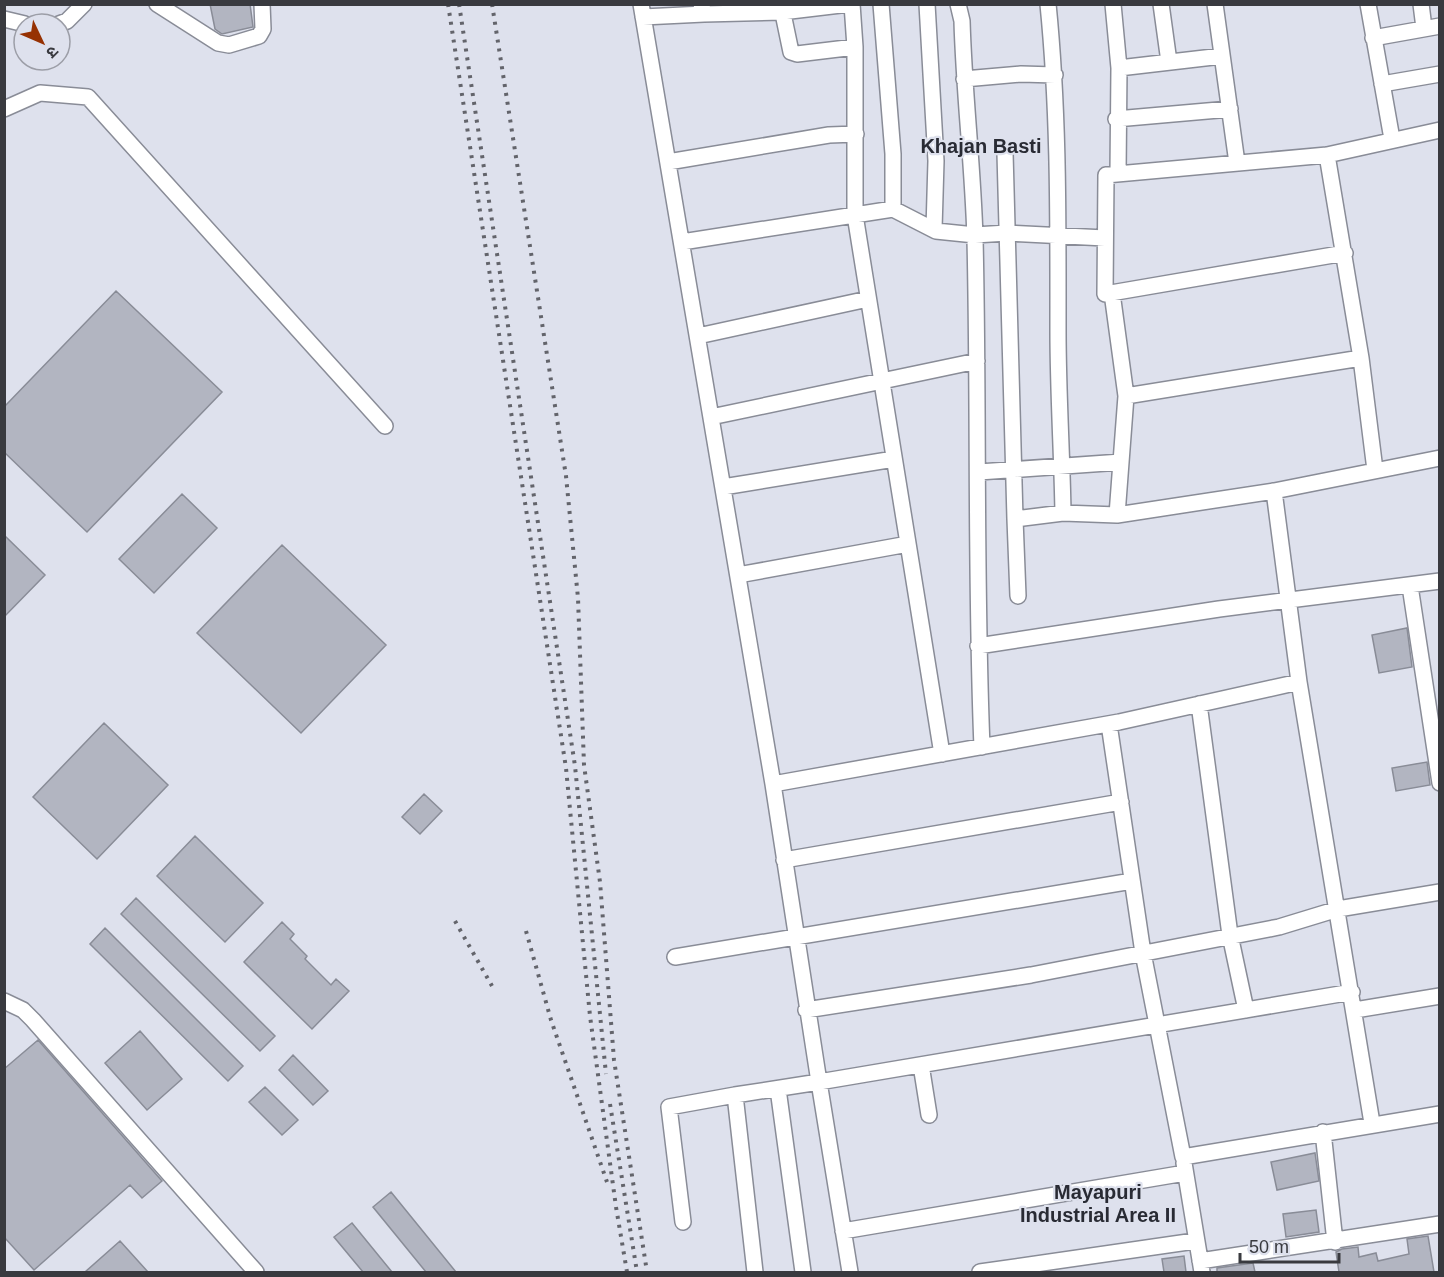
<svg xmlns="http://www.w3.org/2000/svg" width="1444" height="1277" font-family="Arial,'Noto Sans Devanagari',sans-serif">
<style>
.building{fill:#b2b5c1;stroke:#898c97;stroke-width:1.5}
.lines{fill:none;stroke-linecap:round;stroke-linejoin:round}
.minor-casing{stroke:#898c97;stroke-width:18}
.minor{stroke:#fff;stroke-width:15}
.rail{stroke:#63646b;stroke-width:4;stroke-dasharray:3 6;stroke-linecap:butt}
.labels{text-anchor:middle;stroke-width:4.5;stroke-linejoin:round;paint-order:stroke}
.neighbourhood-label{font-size:20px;font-weight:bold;fill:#292b34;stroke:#dee1ed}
</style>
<rect width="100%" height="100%" fill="#dee1ed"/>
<path class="building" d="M210,4h40l3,23 -31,7 -7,-5z
M116,291l106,101 -135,140 -83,-80v-45z
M182,494l35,34 -63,65 -35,-34z
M4,535l41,40 -41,42z
M282,545l104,100 -85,88 -104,-100z
M1407,628l5,39 -33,6 -7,-38z
M104,723l64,62 -71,74 -64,-62z
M1427,762l3,23 -34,6 -4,-23z
M424,794l18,17 -22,23 -18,-17z
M195,836l68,67 -38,39 -68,-66z
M136,898l139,138 -15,15 -139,-137z
M282,922l12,12 -4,5 17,17 -2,3 26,26 5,-6 13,12 -37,38 -68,-67z
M105,928l138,138 -15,15 -138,-137z
M140,1031l42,48 -35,31 -42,-47z
M38,1040l124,141 -20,17 -12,-13 -96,85 -30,-33v-168z
M293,1055l35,36 -15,14 -34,-35z
M265,1087l33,33 -16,15 -33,-33z
M1315,1153l4,28 -42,9 -6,-28z
M391,1192l65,80h-30l-53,-65z
M1316,1210l3,22 -33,5 -3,-23z
M352,1223l40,49h-29l-29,-35z
M1428,1236l6,36h-95l-3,-20 6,-3 16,-2 1,10 17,-4 2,8 31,-7 -2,-15z
M120,1241l28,31h-63z
M1184,1256l2,16h-22l-2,-13z
M1253,1263l2,9h-38v-4z"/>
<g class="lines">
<defs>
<path id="minor" d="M157,4l61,39 11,2 30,-9 4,-7 -1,-25
M641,4l132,780 46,298 533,-90
M701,4l3,10 78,-2 67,-8
M781,4l10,48 6,2 58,-7
M852,4l3,43v168l87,539
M881,4l12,150v55
M927,4l9,157 -2,68
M958,4l4,17c2,73 11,145 13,218 4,169 0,338 7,508
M1048,4c11,110 10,218 10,328 0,60 4,121 5,181
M1113,4l6,64 -1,105
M1161,4l8,58
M1215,4l22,159
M1368,4l24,135
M1421,4l3,24
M643,17l61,-3
M4,19l21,5
M59,24l8,-3 17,-17
M1373,38l67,-12
M1119,68l103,-12
M964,79l57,-5 34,1
M1382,84l58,-10
M4,109l36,-16 48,4 297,329
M1116,119l114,-10
M1005,153l10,366
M1327,155l34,203
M668,162l161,-27 27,-1
M682,242l211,-33 43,22 39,4 32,-2 98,5
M1345,253l-240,41 1,-119 221,-20 113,-25
M1112,293l14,103
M698,336l170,-37
M711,417l266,-56
M979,472l142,-10
M723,487l171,-28
M1274,491l-157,24 9,-119 235,-38 14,112
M738,575l170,-31
M1410,586l30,197
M1018,596l-3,-77 48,-6 54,2
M978,646l241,-37 221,-28
M1299,682l-25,-191 166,-33
M1199,704l31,231 16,75
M1109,724l34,229 40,204 257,-43
M773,784l346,-62 180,-40 73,441
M784,860l337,-58
M675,957l457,-76
M4,1001l19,9 10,10 223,252
M806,1010l225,-35 248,-48 59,-18 102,-17
M1355,1010l85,-14
M921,1065l8,50
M778,1089l25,183
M1323,1132l12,110
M1184,1163l18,109
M683,1222l-14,-115 66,-12
M843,1231l342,-58
M1200,1261l240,-37
M755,1272l-20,-177 84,-13 31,190
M980,1272l215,-31"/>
</defs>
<use href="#minor" class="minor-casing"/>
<use href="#minor" class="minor"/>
<path class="rail" d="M448,4l118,764 24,248 26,191 11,65
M459,4l116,762 31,308
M492,4l74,472 12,122 6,167 16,117 14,178 33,212
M455,921l37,65
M526,931l25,89 56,162
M610,1104l27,168"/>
</g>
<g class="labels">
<g class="neighbourhood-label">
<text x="981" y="153">Khajan Basti</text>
<text x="1098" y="1199">Mayapuri<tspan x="1098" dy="23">Industrial Area II</tspan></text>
</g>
</g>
<rect width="1444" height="1277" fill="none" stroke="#393a3f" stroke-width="12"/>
<g transform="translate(42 42) rotate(134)"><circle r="28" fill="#dee1ed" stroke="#9c9ea7" stroke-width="1.5"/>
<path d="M0-4.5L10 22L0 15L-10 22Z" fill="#963102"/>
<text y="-9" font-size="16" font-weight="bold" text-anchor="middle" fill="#393a3f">उ</text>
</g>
<path d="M1240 1253v9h99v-9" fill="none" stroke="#393a3f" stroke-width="3"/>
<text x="1249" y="1253" font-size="18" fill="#393a3f" stroke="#dee1ed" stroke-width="4.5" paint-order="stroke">50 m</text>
</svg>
